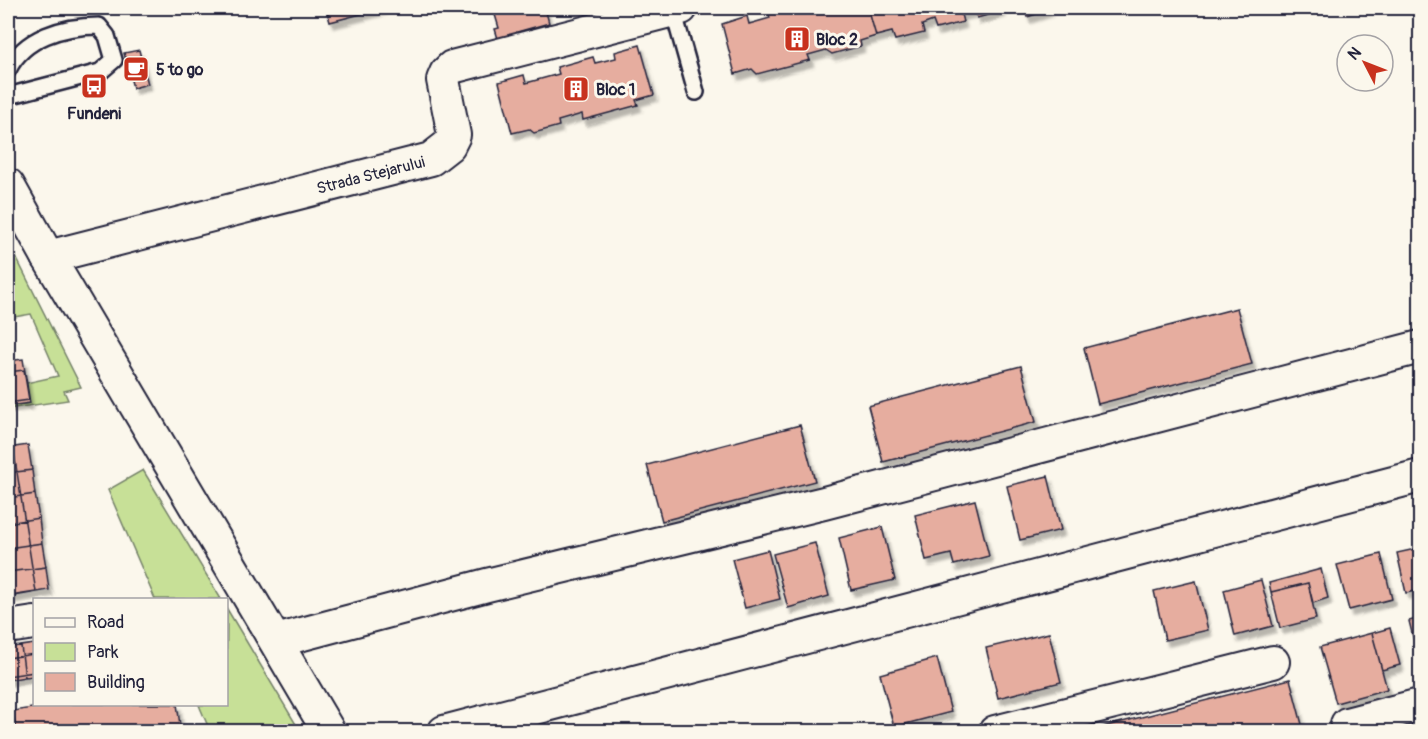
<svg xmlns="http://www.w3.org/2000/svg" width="1428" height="739" font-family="Pangolin,sans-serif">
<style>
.green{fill:#c7e097;stroke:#748169;stroke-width:1.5}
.building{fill:#e6ad9f;stroke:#22223b;stroke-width:1.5;filter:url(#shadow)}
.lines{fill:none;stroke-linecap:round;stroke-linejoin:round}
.service-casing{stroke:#22223b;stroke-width:20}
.minor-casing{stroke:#22223b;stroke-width:36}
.service{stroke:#fbf7ec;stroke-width:15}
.minor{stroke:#fbf7ec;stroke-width:32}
.labels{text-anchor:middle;stroke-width:6;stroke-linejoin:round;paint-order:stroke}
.poi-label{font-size:16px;font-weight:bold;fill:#22223b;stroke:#fbf7ec;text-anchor:start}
.street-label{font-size:16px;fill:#22223b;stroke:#fbf7ec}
</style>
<defs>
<filter id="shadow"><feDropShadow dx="3.5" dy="6" stdDeviation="1.5" flood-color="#0004"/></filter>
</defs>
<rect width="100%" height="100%" fill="#fbf7ec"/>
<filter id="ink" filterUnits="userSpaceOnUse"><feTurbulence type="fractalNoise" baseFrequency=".0167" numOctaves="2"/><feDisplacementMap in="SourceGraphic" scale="12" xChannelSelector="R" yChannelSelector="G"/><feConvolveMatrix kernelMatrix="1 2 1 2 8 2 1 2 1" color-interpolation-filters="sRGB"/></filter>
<g filter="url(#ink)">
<path class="green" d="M8,241l73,146 -17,4 4,9 -60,9v-3l21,-3 -3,-20 32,-7 -27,-62 -23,4z
M143,470l78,129h-66l-47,-109z
M227,609l73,122h-90l-11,-26 27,-1z"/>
<path class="building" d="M326,8h58l-54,14z
M493,8h52l4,15 -32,9 2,5 -20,5 -4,-13 4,-1z
M781,8h87l8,28 -16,5 1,5 -29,8 -6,-4 -18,5 2,5 -53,14 -5,-5 -17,5 -13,-50 25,-8 2,8 21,-6 -2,-7z
M868,8h133l1,3 -25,7 -2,-7 -14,3 2,8 -27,7 -3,-8 -11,4 2,8 -29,7 -3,-8 -16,4z
M1024,8h24l1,2 -22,7z
M640,45l14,50 -18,5 2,5 -55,15 -1,-6 -24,7 1,5 -25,7 -5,-4 -17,4 -13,-51 25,-7 2,8 33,-9 -2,-7 36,-10 2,6 21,-5 -1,-6z
M139,50l9,34 -15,4 -9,-35z
M1237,308l15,56 -154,40 -14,-56z
M23,359l7,44 -22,3v-45z
M1021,366l15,56 -153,40 -15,-56z
M24,370l5,30 -21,3v-31z
M800,425l15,56 -153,40 -15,-56z
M28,445l4,25 -24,3v-25z
M13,447l23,145 -26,4 -2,-14v-134z
M32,470l3,24 -27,4v-25z
M1048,476l13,54 -41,10 -13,-54z
M35,494l4,24 -31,5v-25z
M975,500l14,56 -35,9 -3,-11 -25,6 -11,-45z
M39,518l3,25 -34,5v-25z
M882,527l13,53 -44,10 -12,-52z
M42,543l4,24 -38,5v-24z
M815,543l14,53 -41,12 -15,-54z
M1420,548v42l-14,3 -9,-40z
M768,550l12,49 -35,9 -13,-49z
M1381,554l11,45 -43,11 -12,-45z
M46,567l3,23 -41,7v-25z
M1321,569l7,29 -15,5 -5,-20 -37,9 -2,-9z
M1261,580l12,46 -38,10 -11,-46z
M1196,581l12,49 -43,10 -11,-49z
M1308,583l8,36 -36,9 -9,-36z
M1420,618v47l-11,-44z
M1390,628l10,37 -18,5 -10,-37z
M1049,633l12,49 -63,16 -12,-50z
M1372,633l15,56 -51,14 -16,-56z
M34,644v32l-9,1 -4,-31z
M21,646l4,31 -17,3v-33z
M34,654v18l-26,4v-18z
M937,658l14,54 -57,15 -14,-53z
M1290,679l14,53h-221z
M57,704h120l4,28h-165l-3,-21z"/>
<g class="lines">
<defs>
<path id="service" d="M673,10l23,82
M8,70c16,-33 55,-44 91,-44l8,10 7,24 -14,12 -92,24"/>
<g id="minor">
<path d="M8,185l40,72 281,475"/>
<path id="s1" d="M48,257l383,-98 18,-14 5,-10 -11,-55 3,-7 6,-6 229,-59"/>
<path d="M8,627l26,-4"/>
<path d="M276,641l211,-56 337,-82 596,-156"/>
<path d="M1347,724l73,-19"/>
<path d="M444,732l976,-256"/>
<path d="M995,732l278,-70"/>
</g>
</defs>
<use href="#service" class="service-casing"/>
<use href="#minor" class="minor-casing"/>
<use href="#service" class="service"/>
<use href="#minor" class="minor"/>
</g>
</g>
<defs>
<symbol id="building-square" viewBox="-11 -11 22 22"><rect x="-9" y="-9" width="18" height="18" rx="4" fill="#c8321e" stroke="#fbf7ec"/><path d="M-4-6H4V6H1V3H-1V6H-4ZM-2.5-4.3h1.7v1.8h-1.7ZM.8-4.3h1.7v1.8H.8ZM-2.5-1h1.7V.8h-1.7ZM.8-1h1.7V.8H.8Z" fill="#fff"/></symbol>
<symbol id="cafe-square" viewBox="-11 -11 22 22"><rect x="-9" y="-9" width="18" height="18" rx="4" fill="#c8321e" stroke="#fbf7ec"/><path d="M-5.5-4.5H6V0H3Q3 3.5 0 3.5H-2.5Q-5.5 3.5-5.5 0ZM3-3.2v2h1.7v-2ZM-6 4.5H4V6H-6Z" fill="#fff"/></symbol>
<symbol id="bus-square" viewBox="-11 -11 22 22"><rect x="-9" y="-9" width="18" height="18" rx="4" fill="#c8321e" stroke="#fbf7ec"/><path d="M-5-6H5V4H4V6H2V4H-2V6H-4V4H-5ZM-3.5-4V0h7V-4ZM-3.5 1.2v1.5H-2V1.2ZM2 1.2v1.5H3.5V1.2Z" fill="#fff"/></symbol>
</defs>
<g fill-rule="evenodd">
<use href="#building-square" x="782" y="24" width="30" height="30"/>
<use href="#cafe-square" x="121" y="54" width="30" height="30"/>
<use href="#bus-square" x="79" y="71" width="30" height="30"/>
<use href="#building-square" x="561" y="74" width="30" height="30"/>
</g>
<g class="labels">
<g class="poi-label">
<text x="816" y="45">Bloc 2</text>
<text x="156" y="75">5 to go</text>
<text x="596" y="95">Bloc 1</text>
<text x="94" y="119" text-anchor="middle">Fundeni</text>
</g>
<g class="street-label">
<text dy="6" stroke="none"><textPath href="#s1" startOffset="333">Strada Stejarului</textPath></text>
</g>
</g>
<rect width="1428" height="739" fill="none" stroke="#fbf7ec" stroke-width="30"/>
<rect x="15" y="15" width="1398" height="709" fill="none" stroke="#22223b" stroke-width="2" filter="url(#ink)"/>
<rect x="33" y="598" width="195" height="108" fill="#fbf7ec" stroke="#a4a2a5" stroke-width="1.5"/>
<rect x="45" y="618" width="30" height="9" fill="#fbf7ec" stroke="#a4a2a5" stroke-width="1.5"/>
<text x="87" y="628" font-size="18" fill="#22223b">Road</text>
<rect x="45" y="643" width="30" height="18" fill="#c7e097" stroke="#a4a2a5" stroke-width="1.5"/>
<text x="87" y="658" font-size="18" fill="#22223b">Park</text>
<rect x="45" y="673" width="30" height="18" fill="#e6ad9f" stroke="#a4a2a5" stroke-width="1.5"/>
<text x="87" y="688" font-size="18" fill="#22223b">Building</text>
<g transform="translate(1365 63) rotate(312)"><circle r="28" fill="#fbf7ec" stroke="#a4a2a5" stroke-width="1.5"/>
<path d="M0-4.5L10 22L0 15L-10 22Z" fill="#c8321e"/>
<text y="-9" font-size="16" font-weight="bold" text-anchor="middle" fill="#22223b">N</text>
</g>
</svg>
